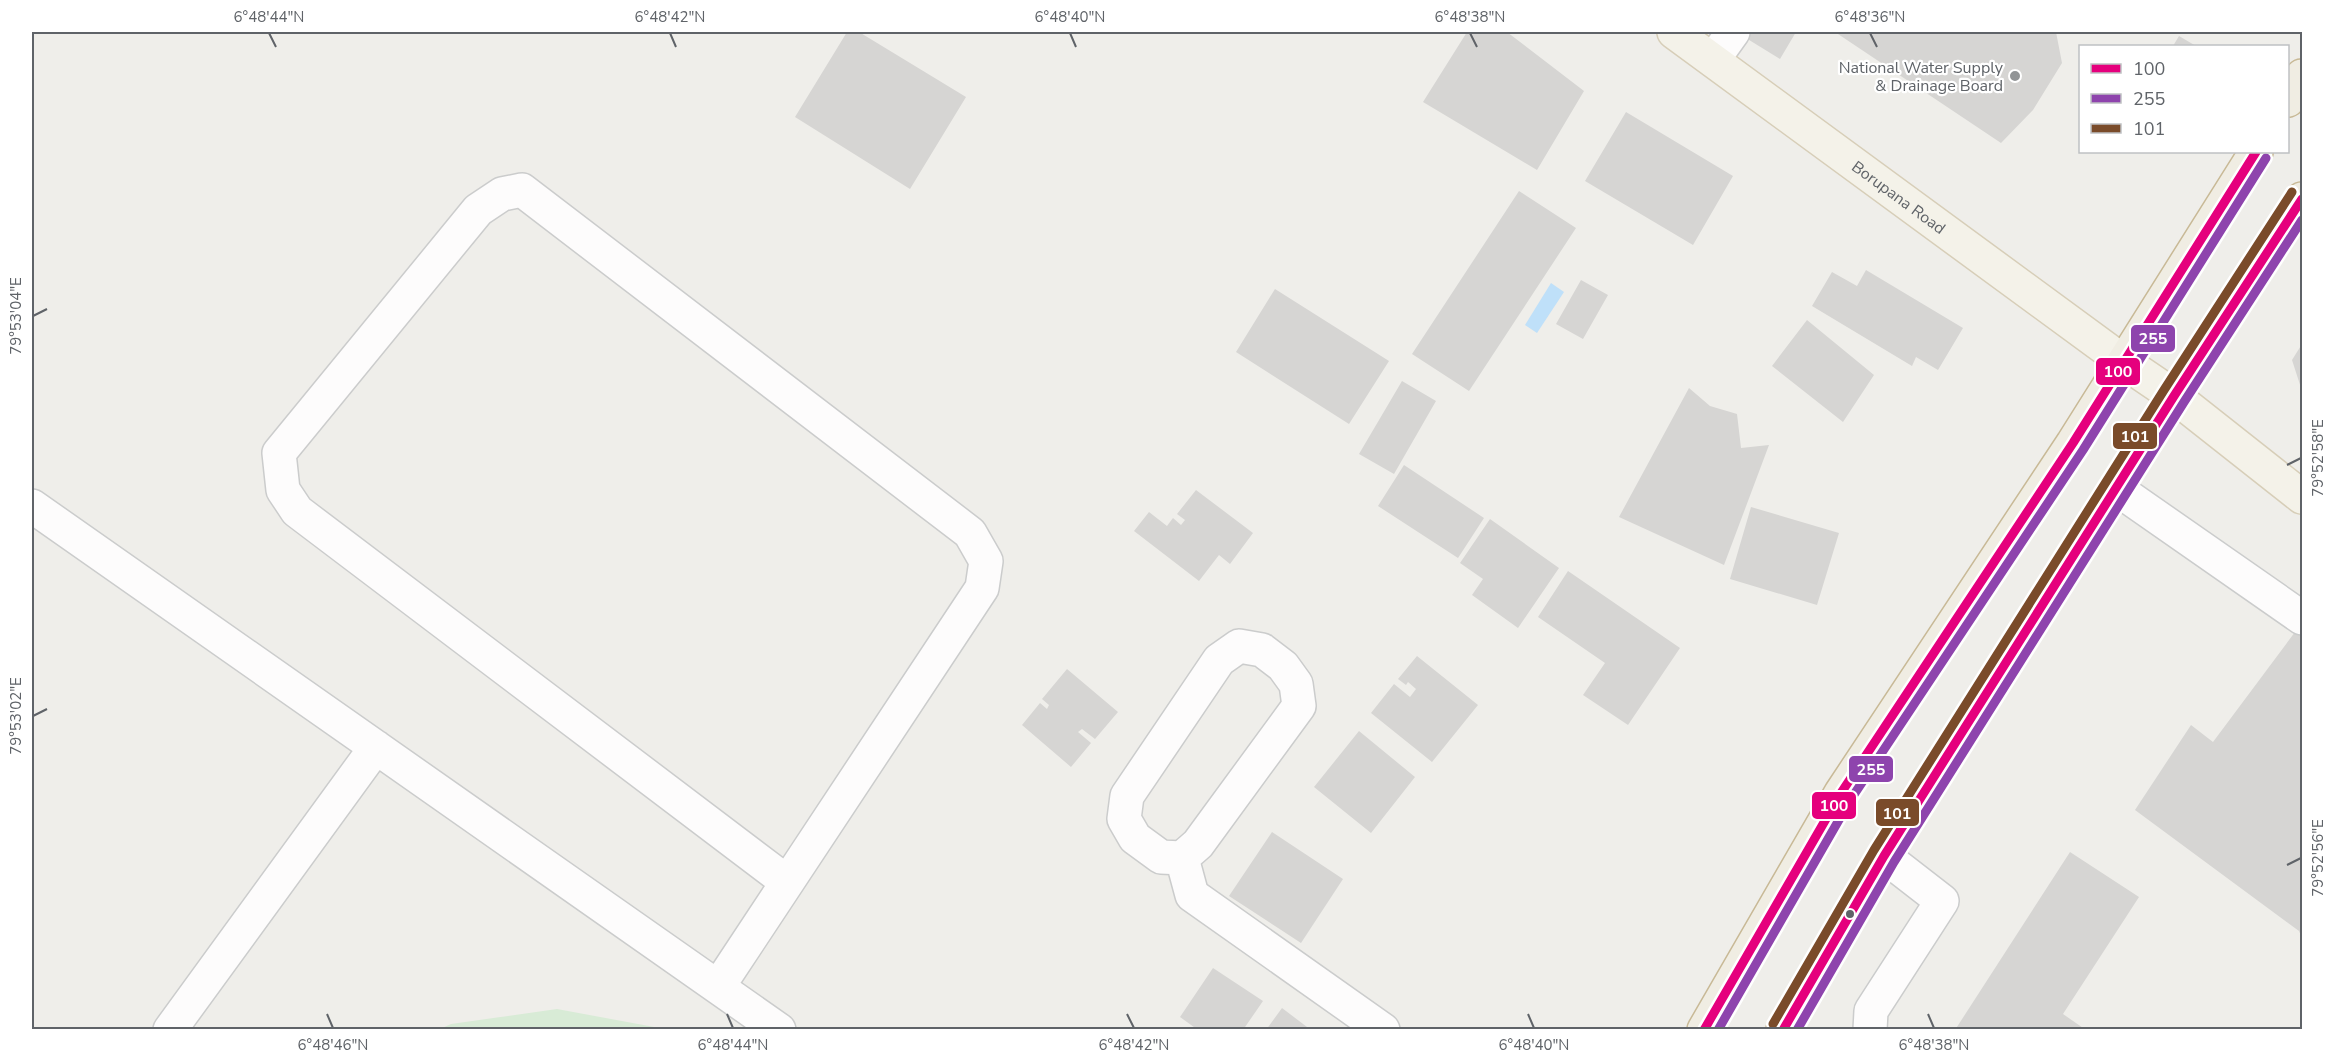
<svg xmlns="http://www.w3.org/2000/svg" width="2334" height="1061" font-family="'Nunito Sans',sans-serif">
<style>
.green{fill:#d8ebd6}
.water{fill:#bfe0f9}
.building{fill:#d6d5d3}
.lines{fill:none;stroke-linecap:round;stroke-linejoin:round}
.minor-casing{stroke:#cbcccc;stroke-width:36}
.major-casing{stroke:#d7ceb8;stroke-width:36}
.highway-casing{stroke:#c8b996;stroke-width:36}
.minor{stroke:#fdfcfc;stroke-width:33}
.major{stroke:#f4f2e9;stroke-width:33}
.highway{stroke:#f0ede3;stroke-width:33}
.bus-1-casing{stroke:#fff;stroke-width:14}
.bus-2-casing{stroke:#fff;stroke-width:14}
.bus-3-casing{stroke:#fff;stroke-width:14}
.bus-1{stroke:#e5007d;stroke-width:9}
.bus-2{stroke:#8e44ad;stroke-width:9}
.bus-3{stroke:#7a4b2a;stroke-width:9}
.ticks{fill:none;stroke:#5f6368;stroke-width:2}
.poi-dot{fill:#919496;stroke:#fff;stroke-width:2}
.bus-dot{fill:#5f6368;stroke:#fff;stroke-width:2}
.labels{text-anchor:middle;stroke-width:4.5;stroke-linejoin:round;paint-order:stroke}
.poi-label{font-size:16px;fill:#5f6368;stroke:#fff;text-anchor:end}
.street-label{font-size:16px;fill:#5f6368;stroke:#fff}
.line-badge{stroke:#fff;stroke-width:2}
.badge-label{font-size:16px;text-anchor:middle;font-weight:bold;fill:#fff}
.neatline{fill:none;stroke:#5f6368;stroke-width:2}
.ticks-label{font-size:15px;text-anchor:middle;fill:#5f6368}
</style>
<rect width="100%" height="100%" fill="#efeeea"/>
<path class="green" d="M557,1009l108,20h-225l11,-5z"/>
<path class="water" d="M1551,283l13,9 -27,41 -12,-8z"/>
<path class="building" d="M847,32h12l107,65 -56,92 -115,-72z
M1467,32h40l77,59 -47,79 -114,-68z
M1743,32h53l-16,27 -39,-24z
M1835,32h221l6,31 -29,47 -32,33z
M2179,36l17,10h-23z
M1626,112l107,64 -40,69 -108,-64z
M1519,191l57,37 -107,163 -57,-37z
M1866,270l97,58 -25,42 -22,-13 -4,9 -100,-60 20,-34 25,14z
M1581,280l27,15 -25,44 -27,-15z
M1275,289l114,72 -40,63 -113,-72z
M1807,320l67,55 -31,47 -71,-56z
M2302,344v47l-10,-31z
M1402,381l34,20 -42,73 -35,-20z
M1689,388l21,18 27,8 4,34 28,-3 -45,120 -105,-48z
M1404,465l80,53 -26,40 -80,-52z
M1196,490l57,43 -23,31 -11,-9 -20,26 -65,-50 15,-19 18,14 6,-8 8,7 4,-5 -8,-6z
M1751,507l88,26 -22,72 -87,-26z
M1490,519l69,49 -41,60 -46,-33 11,-16 -23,-16z
M1568,571l112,77 -52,77 -45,-30 22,-32 -67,-46z
M2295,632l7,4v302l-3,-7 -164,-121 56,-85 22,17z
M1417,656l61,49 -46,57 -61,-49 23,-29 16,13 6,-8 -8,-7 -2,3 -8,-6z
M1067,669l51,43 -23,27 -13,-10 -4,3 13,11 -20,24 -49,-42 18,-22 7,6 2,-4 -7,-6z
M1359,731l56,46 -44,56 -57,-46z
M1272,832l71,47 -42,64 -72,-47z
M2070,852l69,45 -76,117 23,16h-131z
M1213,968l50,33 -20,29h-45l-18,-13z
M1282,1008l29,22h-45z"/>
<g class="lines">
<defs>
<path id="minor" d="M1713,60l20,-28
M2117,489l185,129
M32,506l747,524
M1239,646l23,4 21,16 13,18 3,22 -101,138 -16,14 -21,-1 -26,-19 -11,-19 3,-23 92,-136z
M1182,858l10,37 191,135
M718,987l264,-399 4,-27 -16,-28 -448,-343 -20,4 -24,16 -199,243 4,37 14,21 490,371
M170,1030l206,-283
M1870,1030l1,-19 71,-110 -58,-45"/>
<g id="major">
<path id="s1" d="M1674,32l450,330 50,34 128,101"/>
</g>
<path id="highway" d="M2288,100l14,-24
M1704,1030l137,-237 232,-350 183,-291
M1783,1030l101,-174 290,-460 128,-197"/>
</defs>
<use href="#minor" class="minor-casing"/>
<use href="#major" class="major-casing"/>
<use href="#highway" class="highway-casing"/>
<use href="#minor" class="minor"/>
<use href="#major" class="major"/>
<use href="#highway" class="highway"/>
<defs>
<path id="bus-1" d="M1704,1030l137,-237 232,-350 183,-291
M1783,1030l101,-174 290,-460 128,-197"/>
<path id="bus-2" d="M1718,1030l133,-231 232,-349 183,-292
M1797,1030l97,-168 290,-460 118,-182"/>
<path id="bus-3" d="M1773,1024l101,-174 290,-460 128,-198"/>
</defs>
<use href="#bus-1" class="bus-1-casing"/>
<use href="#bus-2" class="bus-2-casing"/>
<use href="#bus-3" class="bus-3-casing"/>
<use href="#bus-1" class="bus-1"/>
<use href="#bus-2" class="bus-2"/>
<use href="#bus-3" class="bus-3"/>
</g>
<path class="ticks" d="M269,33l7,14M670,33l6,14M1070,33l6,14M1470,33l7,14M1870,33l7,14M33,316l14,-7M2287,465l14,-7M33,716l14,-7M2287,865l14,-7M327,1014l6,14M727,1014l6,14M1127,1014l7,14M1528,1014l6,14M1928,1014l6,14"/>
<circle class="poi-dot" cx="2015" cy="76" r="6"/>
<circle class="bus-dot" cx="1850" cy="914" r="5"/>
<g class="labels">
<g class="poi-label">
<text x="2003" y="73">National Water Supply<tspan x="2003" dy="18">&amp; Drainage Board</tspan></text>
</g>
<g class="street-label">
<text dy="6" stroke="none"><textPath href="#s1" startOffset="279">Borupana Road</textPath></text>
</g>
</g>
<g class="line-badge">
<rect x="2130" y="324" width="46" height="29" rx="6" fill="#8e44ad"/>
<rect x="2095" y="357" width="46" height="29" rx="6" fill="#e5007d"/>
<rect x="2112" y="422" width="46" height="28" rx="6" fill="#7a4b2a"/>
<rect x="1848" y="755" width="46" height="28" rx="6" fill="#8e44ad"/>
<rect x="1811" y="791" width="46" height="29" rx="6" fill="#e5007d"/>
<rect x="1875" y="798" width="45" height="29" rx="6" fill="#7a4b2a"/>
</g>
<g class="badge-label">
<text x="2153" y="344">255</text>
<text x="2118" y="377">100</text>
<text x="2135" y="442">101</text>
<text x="1871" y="775">255</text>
<text x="1834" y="811">100</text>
<text x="1897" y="819">101</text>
</g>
<rect width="2334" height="1061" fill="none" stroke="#ffffff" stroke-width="66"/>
<rect x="2079" y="45" width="210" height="108" fill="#ffffff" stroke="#bfc1c3" stroke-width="1.5"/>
<rect x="2091" y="64" width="30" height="9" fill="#e5007d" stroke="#bfc1c3" stroke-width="1.5"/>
<text x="2133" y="75" font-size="18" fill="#5f6368">100</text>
<rect x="2091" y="94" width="30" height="9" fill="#8e44ad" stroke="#bfc1c3" stroke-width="1.5"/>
<text x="2133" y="105" font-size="18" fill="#5f6368">255</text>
<rect x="2091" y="124" width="30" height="9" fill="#7a4b2a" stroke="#bfc1c3" stroke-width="1.5"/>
<text x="2133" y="135" font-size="18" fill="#5f6368">101</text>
<rect x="33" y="33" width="2268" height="995" class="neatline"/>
<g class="ticks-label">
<text x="269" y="22">6°48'44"N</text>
<text x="670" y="22">6°48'42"N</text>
<text x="1070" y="22">6°48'40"N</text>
<text x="1470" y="22">6°48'38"N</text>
<text x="1870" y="22">6°48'36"N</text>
<text transform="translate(16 316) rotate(-90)" y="5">79°53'04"E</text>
<text transform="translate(2318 458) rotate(-90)" y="5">79°52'58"E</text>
<text transform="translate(16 716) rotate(-90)" y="5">79°53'02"E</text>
<text transform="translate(2318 858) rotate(-90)" y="5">79°52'56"E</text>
<text x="333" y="1050">6°48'46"N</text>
<text x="733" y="1050">6°48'44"N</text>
<text x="1134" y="1050">6°48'42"N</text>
<text x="1534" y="1050">6°48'40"N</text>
<text x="1934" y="1050">6°48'38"N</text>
</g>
</svg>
